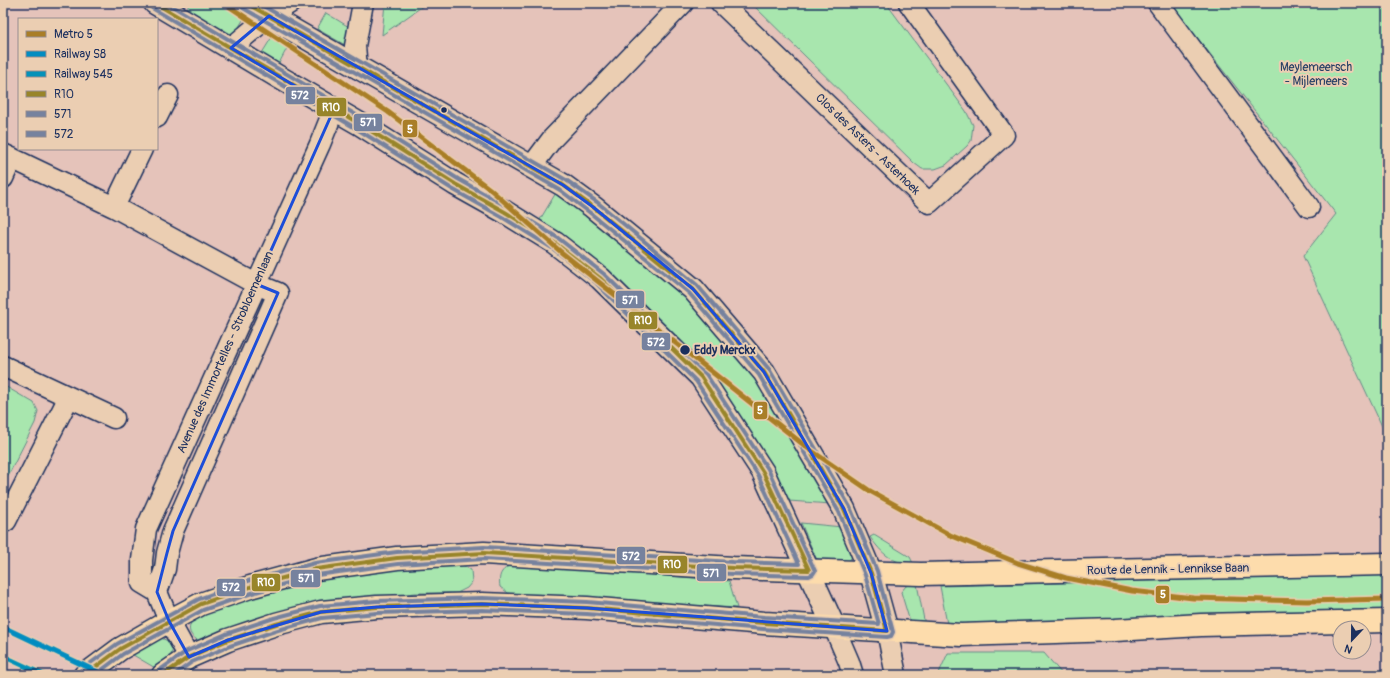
<svg xmlns="http://www.w3.org/2000/svg" width="1390" height="678" font-family="Pangolin,sans-serif">
<style>
.green{fill:#a8e6ae;stroke:#628a86}
.lines{fill:none;stroke-linecap:round;stroke-linejoin:round}
.minor-casing{stroke:#1b2f5e;stroke-width:23}
.tertiary-casing{stroke:#1b2f5e;stroke-width:25}
.primary-casing{stroke:#1b2f5e;stroke-width:25}
.minor{stroke:#ebceb2;stroke-width:20}
.tertiary{stroke:#ebceb2;stroke-width:22}
.primary{stroke:#fddcac;stroke-width:22}
.bus-1-casing{stroke:#ebceb2;stroke-width:7}
.bus-2-casing{stroke:#ebceb2;stroke-width:7}
.bus-3-casing{stroke:#ebceb2;stroke-width:7}
.bus-1{stroke:#98852a;stroke-width:4}
.bus-2{stroke:#76829e;stroke-width:4}
.bus-3{stroke:#76829e;stroke-width:4}
.rail-1-casing{stroke:#ebceb2;stroke-width:8}
.rail-2-casing{stroke:#ebceb2;stroke-width:8}
.rail-1{stroke:#038cc0;stroke-width:5}
.rail-2{stroke:#0591b8;stroke-width:5}
.metro-1-casing{stroke:#ebceb2;stroke-width:8}
.metro-1{stroke:#a97e28;stroke-width:5}
.marked{fill:none;stroke:#1d4ed8;stroke-width:3;stroke-linejoin:round}
.bus-dot{fill:#1b2f5e;stroke:#ebceb2;stroke-width:1.5}
.labels{text-anchor:middle;stroke-width:4;stroke-linejoin:round;paint-order:stroke}
.park-label{font-size:12px;fill:#294166;stroke:#ebceb2}
.street-label{font-size:12px;fill:#1b2f5e;stroke:#ebceb2}
.stop-label{font-size:12px;font-weight:bold;fill:#1b2f5e;stroke:#ebceb2;text-anchor:start}
.line-badge{stroke:#ebceb2;stroke-width:1.5}
.badge-label{font-size:11px;text-anchor:middle;font-weight:bold;fill:#fff}
</style>
<rect width="100%" height="100%" fill="#e5c3ba"/>
<filter id="ink" filterUnits="userSpaceOnUse"><feTurbulence type="fractalNoise" baseFrequency=".025" numOctaves="2"/><feDisplacementMap in="SourceGraphic" scale="8" xChannelSelector="R" yChannelSelector="G"/><feConvolveMatrix kernelMatrix="1 2 1 2 8 2 1 2 1" color-interpolation-filters="sRGB"/></filter>
<g filter="url(#ink)">
<path class="green" d="M190,3h46l10,12 -13,22 -47,-27z
M385,3h42l-45,32z
M751,3h135l80,108 7,14 -2,16 -4,5 -21,19 -11,4h-13l-8,-6z
M1170,3h217v434l-84,-181 33,-42z
M326,13l23,14 -2,17 -2,1 -28,-16z
M275,32l18,5 -16,30 -15,-11v-3z
M557,191l114,91 33,35 46,53 36,53 45,81 -42,-3 -33,-59 -84,-108 -53,-52 -81,-59z
M3,385l31,18 4,8 -3,12 -27,53 -5,6z
M801,523l41,4 11,28 -4,6 -28,-1 -5,-2z
M874,535l36,22 4,8c-23,-3 -31,-10 -44,-28z
M515,563l214,18 8,27 -226,-13 -11,-8c-2,-14 2,-18 15,-24z
M436,564l28,2 7,4 1,12 -5,6 -10,5h-42l-55,7 -154,44c-8,-3 -21,-9 -15,-21 1,-3 5,-6 6,-8l82,-27 60,-12z
M1387,575v38l-440,11 -7,-38z
M917,584l8,41 -15,-3 -9,-30 5,-6z
M161,638l7,3 5,6c-2,12 -6,16 -16,22l-29,-17z
M948,653h96l19,22h-125z"/>
<g class="lines">
<defs>
<path id="minor" d="M721,3l208,200 75,-68 -95,-132
M1158,3l151,204
M231,48l38,-32 21,-13
M357,68l-2,-22 8,-43
M157,117l11,-22
M3,154l111,53 142,77 22,9 -105,238 -6,22 -2,16 -8,23
M531,167l21,-28 131,-136
M3,178l9,-20
M114,207l28,-58
M3,366l111,52
M3,520l3,1 63,-124
M834,627l15,35 4,13
M887,631l9,44
M189,657l-20,-36 -12,-29 -15,-9v-23l4,-31 174,-385 14,-35"/>
<path id="tertiary" d="M155,3l122,73 83,48 95,60 50,28 50,31 45,35 101,99 62,95 71,155
M246,3l317,182 30,22 100,82 71,83 80,137 27,64 16,58"/>
<path id="primary" d="M85,675l35,-26 49,-28 32,-17 49,-17 66,-18 81,-11 87,-5 249,15 188,6 466,-10
M163,675l26,-18 39,-17 48,-16 45,-12 56,-5 105,-3 105,4 177,15 197,12 154,-5 86,-5 186,-4"/>
</defs>
<use href="#minor" class="minor-casing"/>
<use href="#tertiary" class="tertiary-casing"/>
<use href="#primary" class="primary-casing"/>
<use href="#minor" class="minor"/>
<use href="#tertiary" class="tertiary"/>
<use href="#primary" class="primary"/>
<defs>
<path id="bus-1" d="M85,675l35,-26 81,-45 49,-17 66,-18 81,-11 87,-5 249,15 76,2 -46,-98 -62,-95 -101,-99 -45,-35 -50,-31 -50,-28 -95,-60 -205,-121
M163,675l26,-18 39,-17 48,-16 45,-12 56,-5 105,-3 105,4 177,15 123,8 -16,-58 -27,-64 -80,-137 -71,-83 -100,-82 -30,-22 -317,-182"/>
<path id="bus-2" d="M95,675l28,-21 80,-44 49,-17 65,-18 81,-11 86,-5 249,15 76,2 4,-2 2,-3 -47,-102 -62,-95 -102,-100 -46,-36 -50,-31 -50,-28 -95,-60 -196,-116
M174,675l18,-13 38,-16 48,-16 44,-12 55,-5 105,-3 105,4 176,15 124,8 4,-1 2,-4 -16,-61 -27,-64 -81,-138 -72,-84 -100,-83 -31,-22 -308,-177"/>
<path id="bus-3" d="M81,670l36,-26 82,-45 49,-18 67,-18 82,-11 87,-5 249,15 66,2 -41,-89 -62,-94 -100,-98 -44,-35 -50,-31 -50,-28 -95,-60 -205,-121
M160,670l27,-19 39,-17 48,-16 46,-12 56,-5 106,-3 105,4 177,15 115,7 -14,-49 -26,-63 -80,-137 -70,-82 -100,-81 -29,-22 -317,-182"/>
</defs>
<use href="#bus-1" class="bus-1-casing"/>
<use href="#bus-2" class="bus-2-casing"/>
<use href="#bus-3" class="bus-3-casing"/>
<use href="#bus-1" class="bus-1"/>
<use href="#bus-2" class="bus-2"/>
<use href="#bus-3" class="bus-3"/>
<defs>
<path id="rail-1" d="M3,627l101,48"/>
<path id="rail-2" d="M3,656l41,19"/>
</defs>
<use href="#rail-1" class="rail-1-casing"/>
<use href="#rail-2" class="rail-2-casing"/>
<use href="#rail-1" class="rail-1"/>
<use href="#rail-2" class="rail-2"/>
<defs>
<path id="metro-1" d="M224,3l164,109 103,78 70,62 248,197 61,42 80,44 68,28 48,15 66,13 61,7 114,3 80,-2"/>
</defs>
<use href="#metro-1" class="metro-1-casing"/>
<use href="#metro-1" class="metro-1"/>
</g>
</g>
<path class="marked" d="M269,16l294,169 30,22 100,82 71,83 80,137 27,64 16,58 -300,-23 -105,-4 -105,3 -56,5 -93,28 -39,17 -20,-36 -12,-29 10,-39 6,-22 105,-238 -22,-9 78,-175 -103,-61z"/>
<g class="bus-dot">
<circle cx="444" cy="110" r="3.5"/>
<circle cx="685" cy="350" r="5.5"/>
</g>
<g class="labels">
<g class="park-label">
<text x="1316" y="71">Meylemeersch<tspan x="1316" dy="14">- Mijlemeers</tspan></text>
</g>
<g class="street-label">
<text transform="translate(868 144) rotate(44)" y="4">Clos des Asters - Asterhoek</text>
<text transform="translate(225 352) rotate(-66)" y="4">Avenue des Immortelles - Strobloemenlaan</text>
<text transform="translate(1168 569) rotate(-1)" y="4">Route de Lennik - Lennikse Baan</text>
</g>
<g class="stop-label">
<text x="694" y="354">Eddy Merckx</text>
</g>
</g>
<g class="line-badge">
<rect x="285" y="86" width="31" height="19" rx="4" fill="#76829e"/>
<rect x="316" y="97" width="31" height="20" rx="4" fill="#98852a"/>
<rect x="353" y="113" width="30" height="19" rx="4" fill="#76829e"/>
<rect x="402" y="119" width="16" height="19" rx="4" fill="#a97e28"/>
<rect x="615" y="290" width="30" height="19" rx="4" fill="#76829e"/>
<rect x="628" y="311" width="30" height="19" rx="4" fill="#98852a"/>
<rect x="641" y="332" width="30" height="19" rx="4" fill="#76829e"/>
<rect x="753" y="401" width="15" height="19" rx="4" fill="#a97e28"/>
<rect x="616" y="546" width="30" height="19" rx="4" fill="#76829e"/>
<rect x="657" y="555" width="31" height="19" rx="4" fill="#98852a"/>
<rect x="696" y="563" width="31" height="19" rx="4" fill="#76829e"/>
<rect x="290" y="569" width="31" height="19" rx="4" fill="#76829e"/>
<rect x="251" y="573" width="30" height="19" rx="4" fill="#98852a"/>
<rect x="216" y="578" width="30" height="19" rx="4" fill="#76829e"/>
<rect x="1155" y="585" width="15" height="19" rx="4" fill="#a97e28"/>
</g>
<g class="badge-label">
<text x="300" y="99">572</text>
<text x="331" y="111">R10</text>
<text x="368" y="126">571</text>
<text x="410" y="133">5</text>
<text x="630" y="304">571</text>
<text x="643" y="324">R10</text>
<text x="656" y="346">572</text>
<text x="760" y="414">5</text>
<text x="631" y="560">572</text>
<text x="672" y="568">R10</text>
<text x="711" y="577">571</text>
<text x="306" y="582">571</text>
<text x="266" y="586">R10</text>
<text x="231" y="591">572</text>
<text x="1163" y="598">5</text>
</g>
<rect width="1390" height="678" fill="none" stroke="#ebceb2" stroke-width="16"/>
<rect x="8" y="8" width="1374" height="662" fill="none" stroke="#1b2f5e" stroke-width="1.5" filter="url(#ink)"/>
<rect x="18" y="18" width="140" height="132" fill="#ebceb2" stroke="#988e90"/>
<rect x="26" y="31" width="20" height="6" fill="#a97e28" stroke="#988e90"/>
<text x="54" y="38" font-size="12" fill="#1b2f5e">Metro 5</text>
<rect x="26" y="51" width="20" height="6" fill="#038cc0" stroke="#988e90"/>
<text x="54" y="58" font-size="12" fill="#1b2f5e">Railway S8</text>
<rect x="26" y="71" width="20" height="6" fill="#0591b8" stroke="#988e90"/>
<text x="54" y="78" font-size="12" fill="#1b2f5e">Railway 545</text>
<rect x="26" y="91" width="20" height="6" fill="#98852a" stroke="#988e90"/>
<text x="54" y="98" font-size="12" fill="#1b2f5e">R10</text>
<rect x="26" y="111" width="20" height="6" fill="#76829e" stroke="#988e90"/>
<text x="54" y="118" font-size="12" fill="#1b2f5e">571</text>
<rect x="26" y="131" width="20" height="6" fill="#76829e" stroke="#988e90"/>
<text x="54" y="138" font-size="12" fill="#1b2f5e">572</text>
<g transform="translate(1352 640) rotate(202)"><circle r="19" fill="#ebceb2" stroke="#988e90"/>
<path d="M0-3L7 15L0 10L-7 15Z" fill="#1b2f5e"/>
<text y="-6" font-size="11" font-weight="bold" text-anchor="middle" fill="#1b2f5e">N</text>
</g>
</svg>
